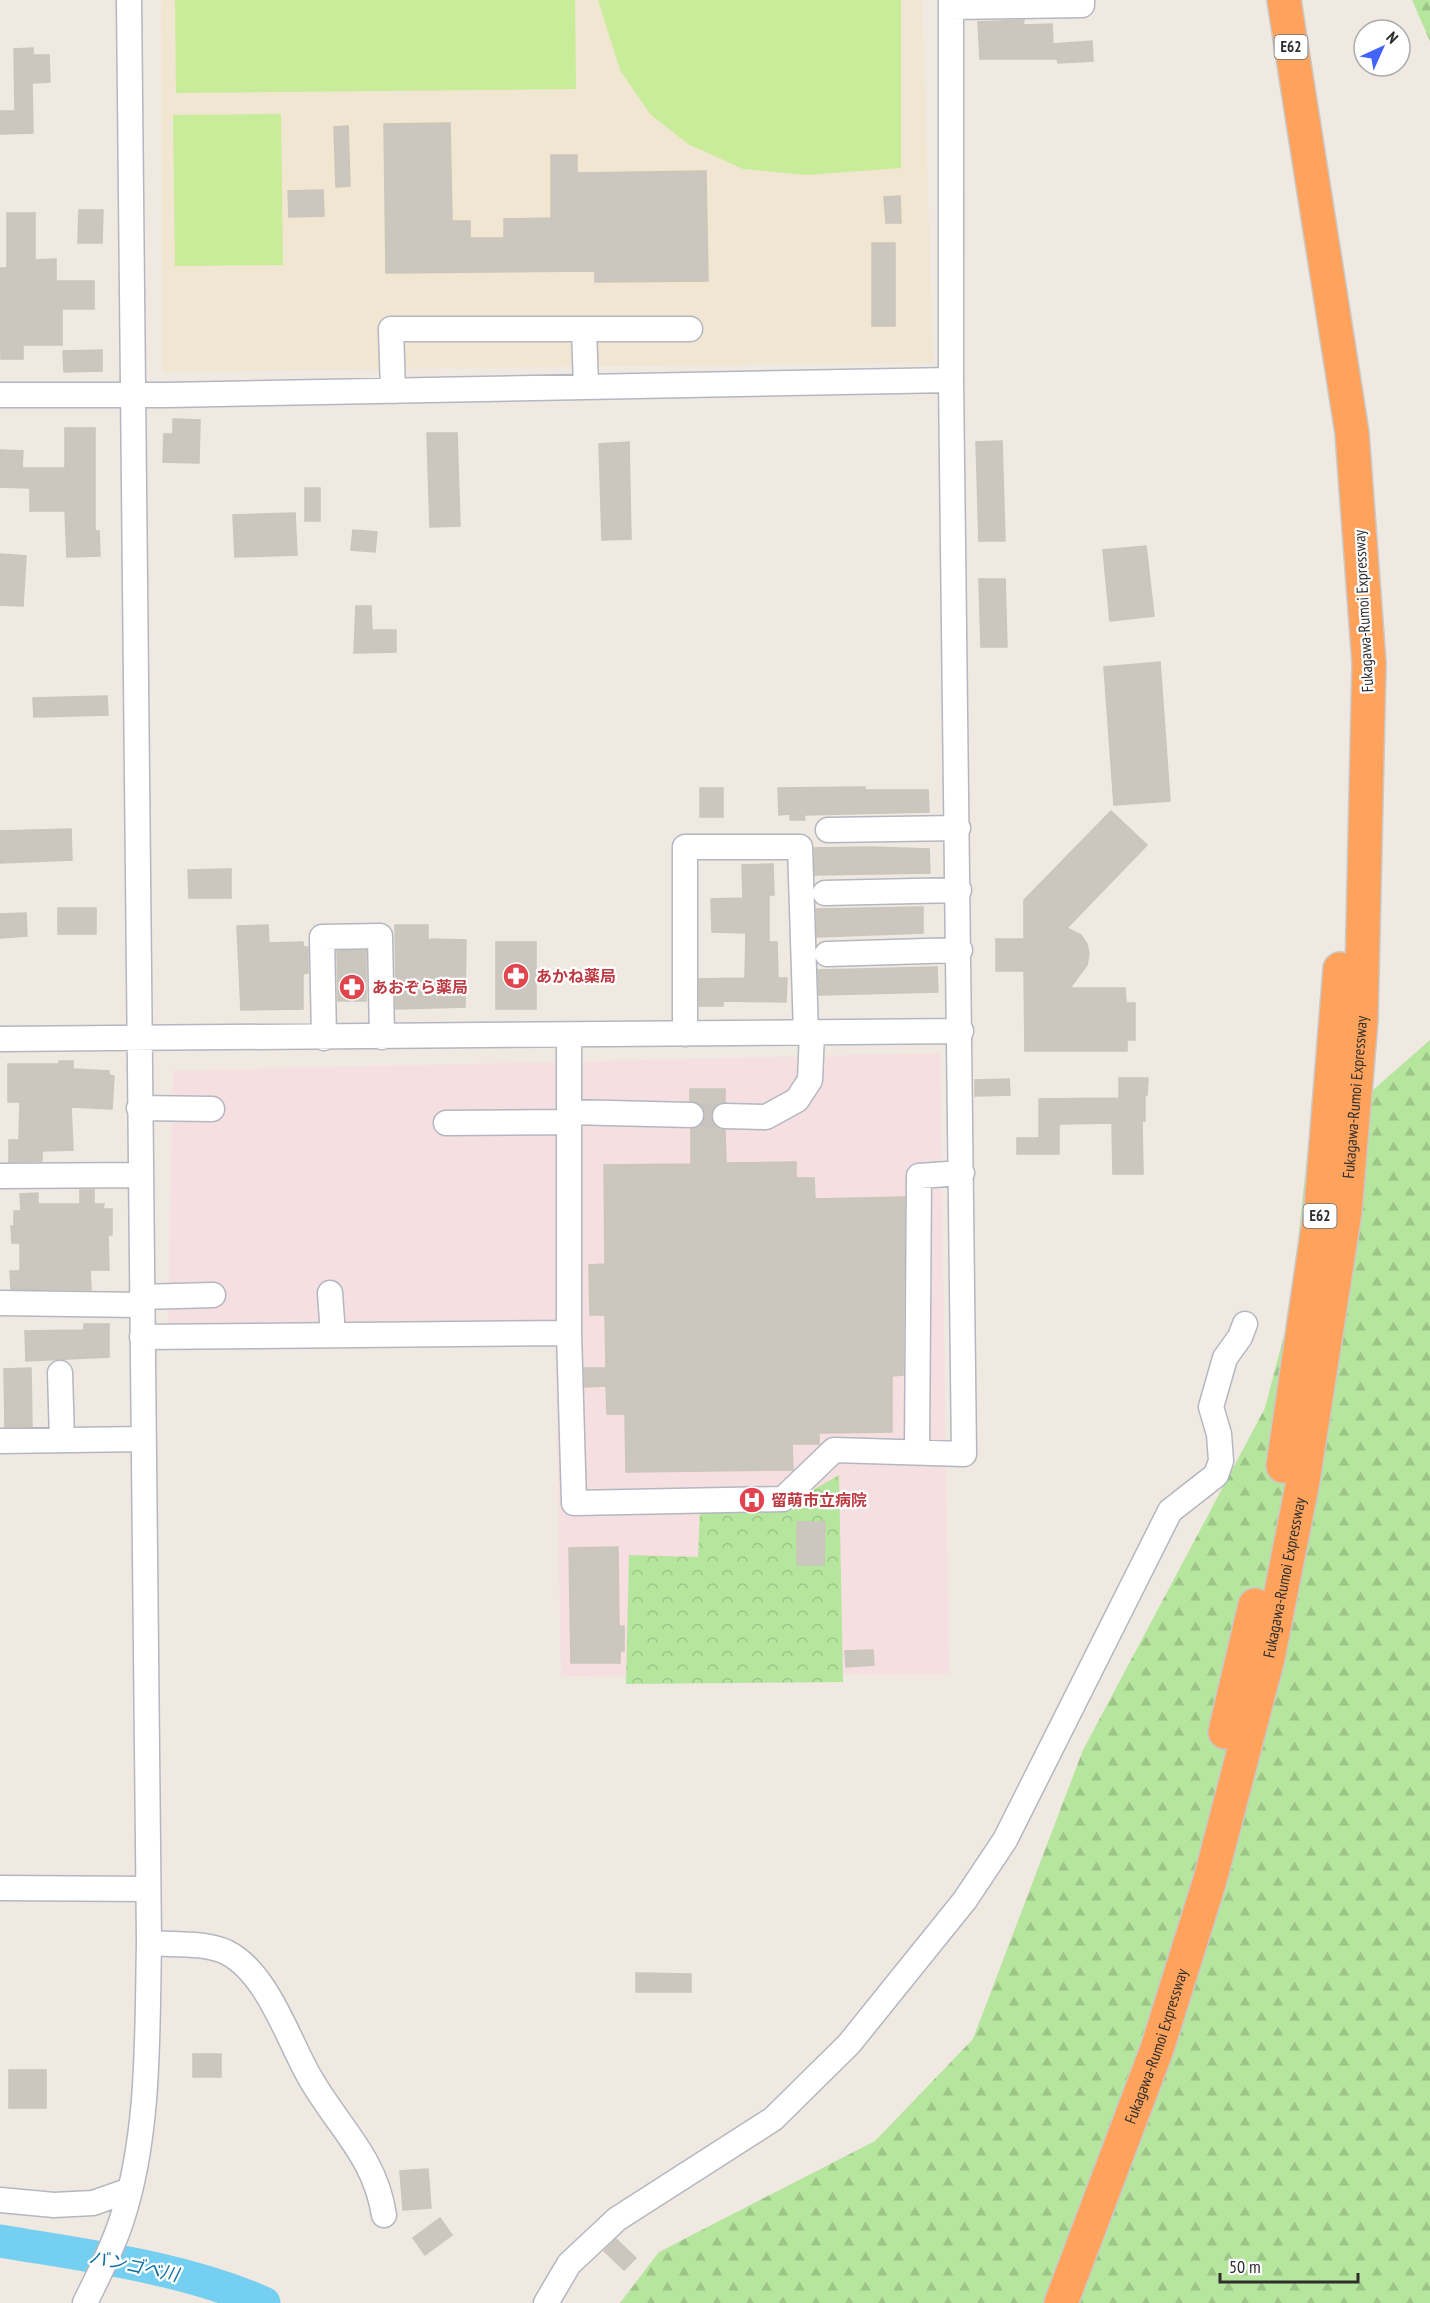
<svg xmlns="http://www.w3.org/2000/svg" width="1430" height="2303" font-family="'PT Sans Narrow','Noto Sans JP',sans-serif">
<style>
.education{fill:#f0e6d1}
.medical{fill:#f5dfe0}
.forest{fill:url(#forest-firs)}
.park{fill:url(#park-crowns)}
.pitch{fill:#c9ec9a}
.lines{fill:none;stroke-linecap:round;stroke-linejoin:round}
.river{stroke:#75cff0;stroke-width:33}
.building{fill:#cbc7bf;stroke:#cbc5ba;stroke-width:1.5}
.minor-tunnel{stroke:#c8c4bd;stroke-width:24;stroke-dasharray:24 12;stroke-linecap:butt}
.minor-casing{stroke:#b4b7c1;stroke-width:27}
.highway-casing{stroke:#c9c9c9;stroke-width:36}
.minor{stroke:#fff;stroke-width:24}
.highway{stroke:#ffa35c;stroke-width:33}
.labels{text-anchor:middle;stroke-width:4.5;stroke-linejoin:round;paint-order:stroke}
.shield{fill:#fff;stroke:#6d6d6d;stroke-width:1.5}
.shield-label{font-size:15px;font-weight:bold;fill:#2e2e2e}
.street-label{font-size:16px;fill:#2e2e2e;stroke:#fff}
.health-label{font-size:16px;font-weight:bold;fill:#be3a42;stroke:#fff;text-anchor:start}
.water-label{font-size:18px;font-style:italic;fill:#0d6fa3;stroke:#fff}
</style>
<defs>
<pattern id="forest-firs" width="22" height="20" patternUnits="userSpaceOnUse" patternTransform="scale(1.5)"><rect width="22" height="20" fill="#b6e59e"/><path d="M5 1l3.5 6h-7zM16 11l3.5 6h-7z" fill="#9dc588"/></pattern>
<pattern id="park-crowns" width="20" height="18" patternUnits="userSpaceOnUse" patternTransform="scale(1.5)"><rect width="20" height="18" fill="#b6e59e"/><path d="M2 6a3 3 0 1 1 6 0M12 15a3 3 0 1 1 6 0" fill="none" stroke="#9dc588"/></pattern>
</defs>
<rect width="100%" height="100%" fill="#efe9e1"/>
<path class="education" d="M161,0h761l11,362 -771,10z"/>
<path class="medical" d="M940,1053l9,621 -388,2 -6,-352 -387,1 5,-254z"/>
<path class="forest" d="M1412,0h18v41z
M1430,1040v1263h-810l39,-51 216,-111 98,-102 110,-289 182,-342 26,-100 17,-161z"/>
<path class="park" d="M839,1475l4,207 -217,2 3,-129 69,2 2,-50 82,1z"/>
<path class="pitch" d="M175,0h400l1,89 -400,4z
M598,0h303v168l-95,7 -63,-6 -55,-25 -38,-30 -30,-44z
M281,114l2,151 -108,1 -2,-151z"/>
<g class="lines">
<path class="river" d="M0,2241c88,15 182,26 264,62"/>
</g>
<path class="building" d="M1024,20l-1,5 29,-1 1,20 39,-3 1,20 -35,2 -1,-4h-77l-2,-37z
M33,48v7h16l1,27 -18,1 1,50 -33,1v-23h15l-1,-62z
M450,123l2,98h18v17h34v-19l47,-1v-63h26v18l129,-2 2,110 -113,1v-11l-209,2 -2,-149z
M348,126l2,60 -14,1 -2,-60z
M323,190l1,26 -35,1 -1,-26z
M900,196l1,27h-15l-2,-26z
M79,210h24l-1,33h-24z
M7,213h28v47l21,-1v22h38v28h-32v36h-39v14h-22l-1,-91h7z
M872,243h23v83h-23z
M102,350v21l-38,1 -1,-21z
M173,419l27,1 -1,43 -36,-1 1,-28h9z
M65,428h30v103h4l1,25 -33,1 -2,-46h-35v-23l-30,-1v-37l23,1 -1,17h43z
M427,433h30l3,93 -30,1z
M1002,441l3,100h-26l-3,-99z
M629,442l2,97 -29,1 -3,-96z
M305,488h15v33h-15z
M295,513l2,42 -62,2 -2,-42z
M353,530l24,2 -2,20 -24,-2z
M1146,546l8,70 -44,5 -7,-71z
M0,554l26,2 -3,50 -23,-1z
M979,579h26l2,68h-26z
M356,606h15l1,24h24v22l-42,1z
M1160,662l10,139 -56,4 -10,-138z
M107,696l1,19 -74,2 -1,-19z
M865,787v3h63l1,22 -125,3 1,5h-15v-6l-11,1 -1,-27z
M700,788h23v29h-23z
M1111,811l36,34 -80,83 14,7 6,9 2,10 -2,11 -17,23h55l1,15h9v37h-8v11h-102l-1,-80h-28v-32h28v-39z
M71,829l1,31 -72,3v-32z
M869,847l60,2 1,24 -115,2 -1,-27z
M773,864l1,31h-5v47h8l1,36h9l-1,24 -63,-1v5h-24v-27l46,-1 1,-45 -34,-1 -1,-33 32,-1 -1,-33z
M231,869v29h-42l-1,-28z
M923,907v26l-106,4 -1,-28z
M58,908h38v26h-38z
M26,913l1,23 -27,2v-24z
M268,925l1,18 34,-1v5h5v26l-5,1v35l-62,1 -4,-84z
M395,925h33v14l38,1 -1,67 -69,2z
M496,942h40v67h-40z
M366,950v51h-28l-1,-50z
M937,967l1,25 -119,3 -1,-25z
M59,1061h14v8l36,2v4l5,1 -2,33 -41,-2 2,43 -31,1v10l-33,1v-22h10l1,-38h-12v-38h51z
M1119,1078h29l-1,17h-2v26h-3l1,53h-30l-1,-51 -53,1v30h-42v-16h22v-39l80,-1z
M1009,1079l1,16 -35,1v-16z
M690,1089h35v13l-12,6 -2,8 6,12 8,2 1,33 70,-1v16h18l1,21 90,-2 -2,178 -11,1v56l-73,1v11h-27l1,26 -167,2 -1,-58h-18l-1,-28 -21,1 -1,-19h22l-1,-53h-15l-1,-50 16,-1 -1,-99 87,-1v-35l12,-6 2,-8 -6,-12 -9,-2z
M80,1190h14v14h10l-1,5h9v26h-4l1,35h-19l1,20 -80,-1 -1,-18h10v-28h-8l-1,-17h3v-15h7l-1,-17 18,-1v11h42z
M84,1324h25v33l-83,4 -1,-30 59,-1z
M31,1368l1,58 -27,1 -1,-58z
M797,1522h28l-1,43h-27z
M618,1547l1,79h5v25h-4v12h-49l-2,-115z
M873,1650l1,15 -28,2 -1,-16z
M636,1973l55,1v18h-55z
M193,2054h28v23h-28z
M9,2070h37v38h-37z
M428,2169l3,39 -28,2 -3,-39z
M440,2218l12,17 -27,20 -12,-17z
M616,2239l20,19 -12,12 -20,-19z"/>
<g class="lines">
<path class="minor-tunnel" d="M691,1115l34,1"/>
<defs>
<path id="minor" d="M951,7l131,-2v-5
M584,329l2,58
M393,391l-2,-62h299
M0,395h168l783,-15
M828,830l130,-2
M825,893l134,-3
M827,954l133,-4
M685,1034v-187h115l6,186
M324,1038l-2,-101 58,-1 2,101
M0,1039l961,-8
M139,1108l73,1
M569,1112l122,3
M725,1116l41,1 31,-17 13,-20 2,-47
M446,1123l123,-1
M0,1176l140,-1
M330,1293l3,42
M141,1297l72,-2
M0,1303l141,2
M569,1333l5,170 209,-4 51,-49 130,4 -13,-1074v-380
M142,1337l427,-4v-298
M60,1373l2,67
M0,1441l143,-2
M917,1452l2,-276 43,-3
M0,1888l148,1
M149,1943c24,2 55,-1 77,9 41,20 62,87 83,124 28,50 66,80 75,139
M0,2200l54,5 39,-2 37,-13
M85,2303c13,-27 28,-55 37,-84 28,-86 25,-186 27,-276l-20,-1943
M546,2303l23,-39 48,-45 156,-100 76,-75 116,-144 40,-60 165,-329 46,-36 5,-14 -2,-27 -8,-27 14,-49 15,-21 5,-13"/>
<g id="highway">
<path d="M1283,1466l38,-259 19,-238"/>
<path d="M1225,1732l30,-127"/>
<path id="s1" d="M1061,2303l96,-254 53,-169 58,-222 35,-177 42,-269 16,-192 8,-357 -17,-230 -68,-433"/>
</g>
</defs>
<use href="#minor" class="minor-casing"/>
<use href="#highway" class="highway-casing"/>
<use href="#minor" class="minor"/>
<use href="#highway" class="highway"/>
</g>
<defs>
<symbol id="pharmacy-disc" viewBox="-11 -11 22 22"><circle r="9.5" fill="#e0444e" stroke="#fff"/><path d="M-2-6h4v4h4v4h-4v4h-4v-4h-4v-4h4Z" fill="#fff"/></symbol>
<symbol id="hospital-disc" viewBox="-11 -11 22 22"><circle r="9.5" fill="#e0444e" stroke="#fff"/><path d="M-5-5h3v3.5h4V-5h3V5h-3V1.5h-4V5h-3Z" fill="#fff"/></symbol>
</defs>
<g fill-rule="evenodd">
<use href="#pharmacy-disc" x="501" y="961" width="30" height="30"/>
<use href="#pharmacy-disc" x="337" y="972" width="30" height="30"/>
<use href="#hospital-disc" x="737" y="1485" width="30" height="30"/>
</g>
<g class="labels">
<g class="shield">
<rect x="1274.5" y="35" width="33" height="24" rx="4.5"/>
<rect x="1303.5" y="1204" width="33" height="24" rx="4.5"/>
</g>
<g class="shield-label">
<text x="1291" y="52">E62</text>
<text x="1320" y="1221">E62</text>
</g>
<g class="street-label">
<text transform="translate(1363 611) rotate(-93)" y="6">Fukagawa-Rumoi Expressway</text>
<text dy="6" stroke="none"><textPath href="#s1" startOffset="1246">Fukagawa-Rumoi Expressway</textPath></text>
<text dy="6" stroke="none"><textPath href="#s1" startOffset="760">Fukagawa-Rumoi Expressway</textPath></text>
<text dy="6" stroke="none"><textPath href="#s1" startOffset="274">Fukagawa-Rumoi Expressway</textPath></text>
</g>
<g class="health-label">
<text x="536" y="982">あかね薬局</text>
<text x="372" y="993">あおぞら薬局</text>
<text x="771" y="1506">留萌市立病院</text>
</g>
<g class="water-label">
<text transform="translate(134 2266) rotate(12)" y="6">バンゴベ川</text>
</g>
</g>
<g transform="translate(1382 48) rotate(45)"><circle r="28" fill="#ffffff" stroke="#ababab" stroke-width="1.5"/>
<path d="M0-4.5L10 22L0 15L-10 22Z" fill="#4264fb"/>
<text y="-9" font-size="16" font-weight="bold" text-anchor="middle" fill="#2e2e2e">N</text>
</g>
<path d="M1220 2273v9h138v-9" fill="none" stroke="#2e2e2e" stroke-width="3"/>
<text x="1229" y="2273" font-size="18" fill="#2e2e2e" stroke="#ffffff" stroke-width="4.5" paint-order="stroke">50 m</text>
</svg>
